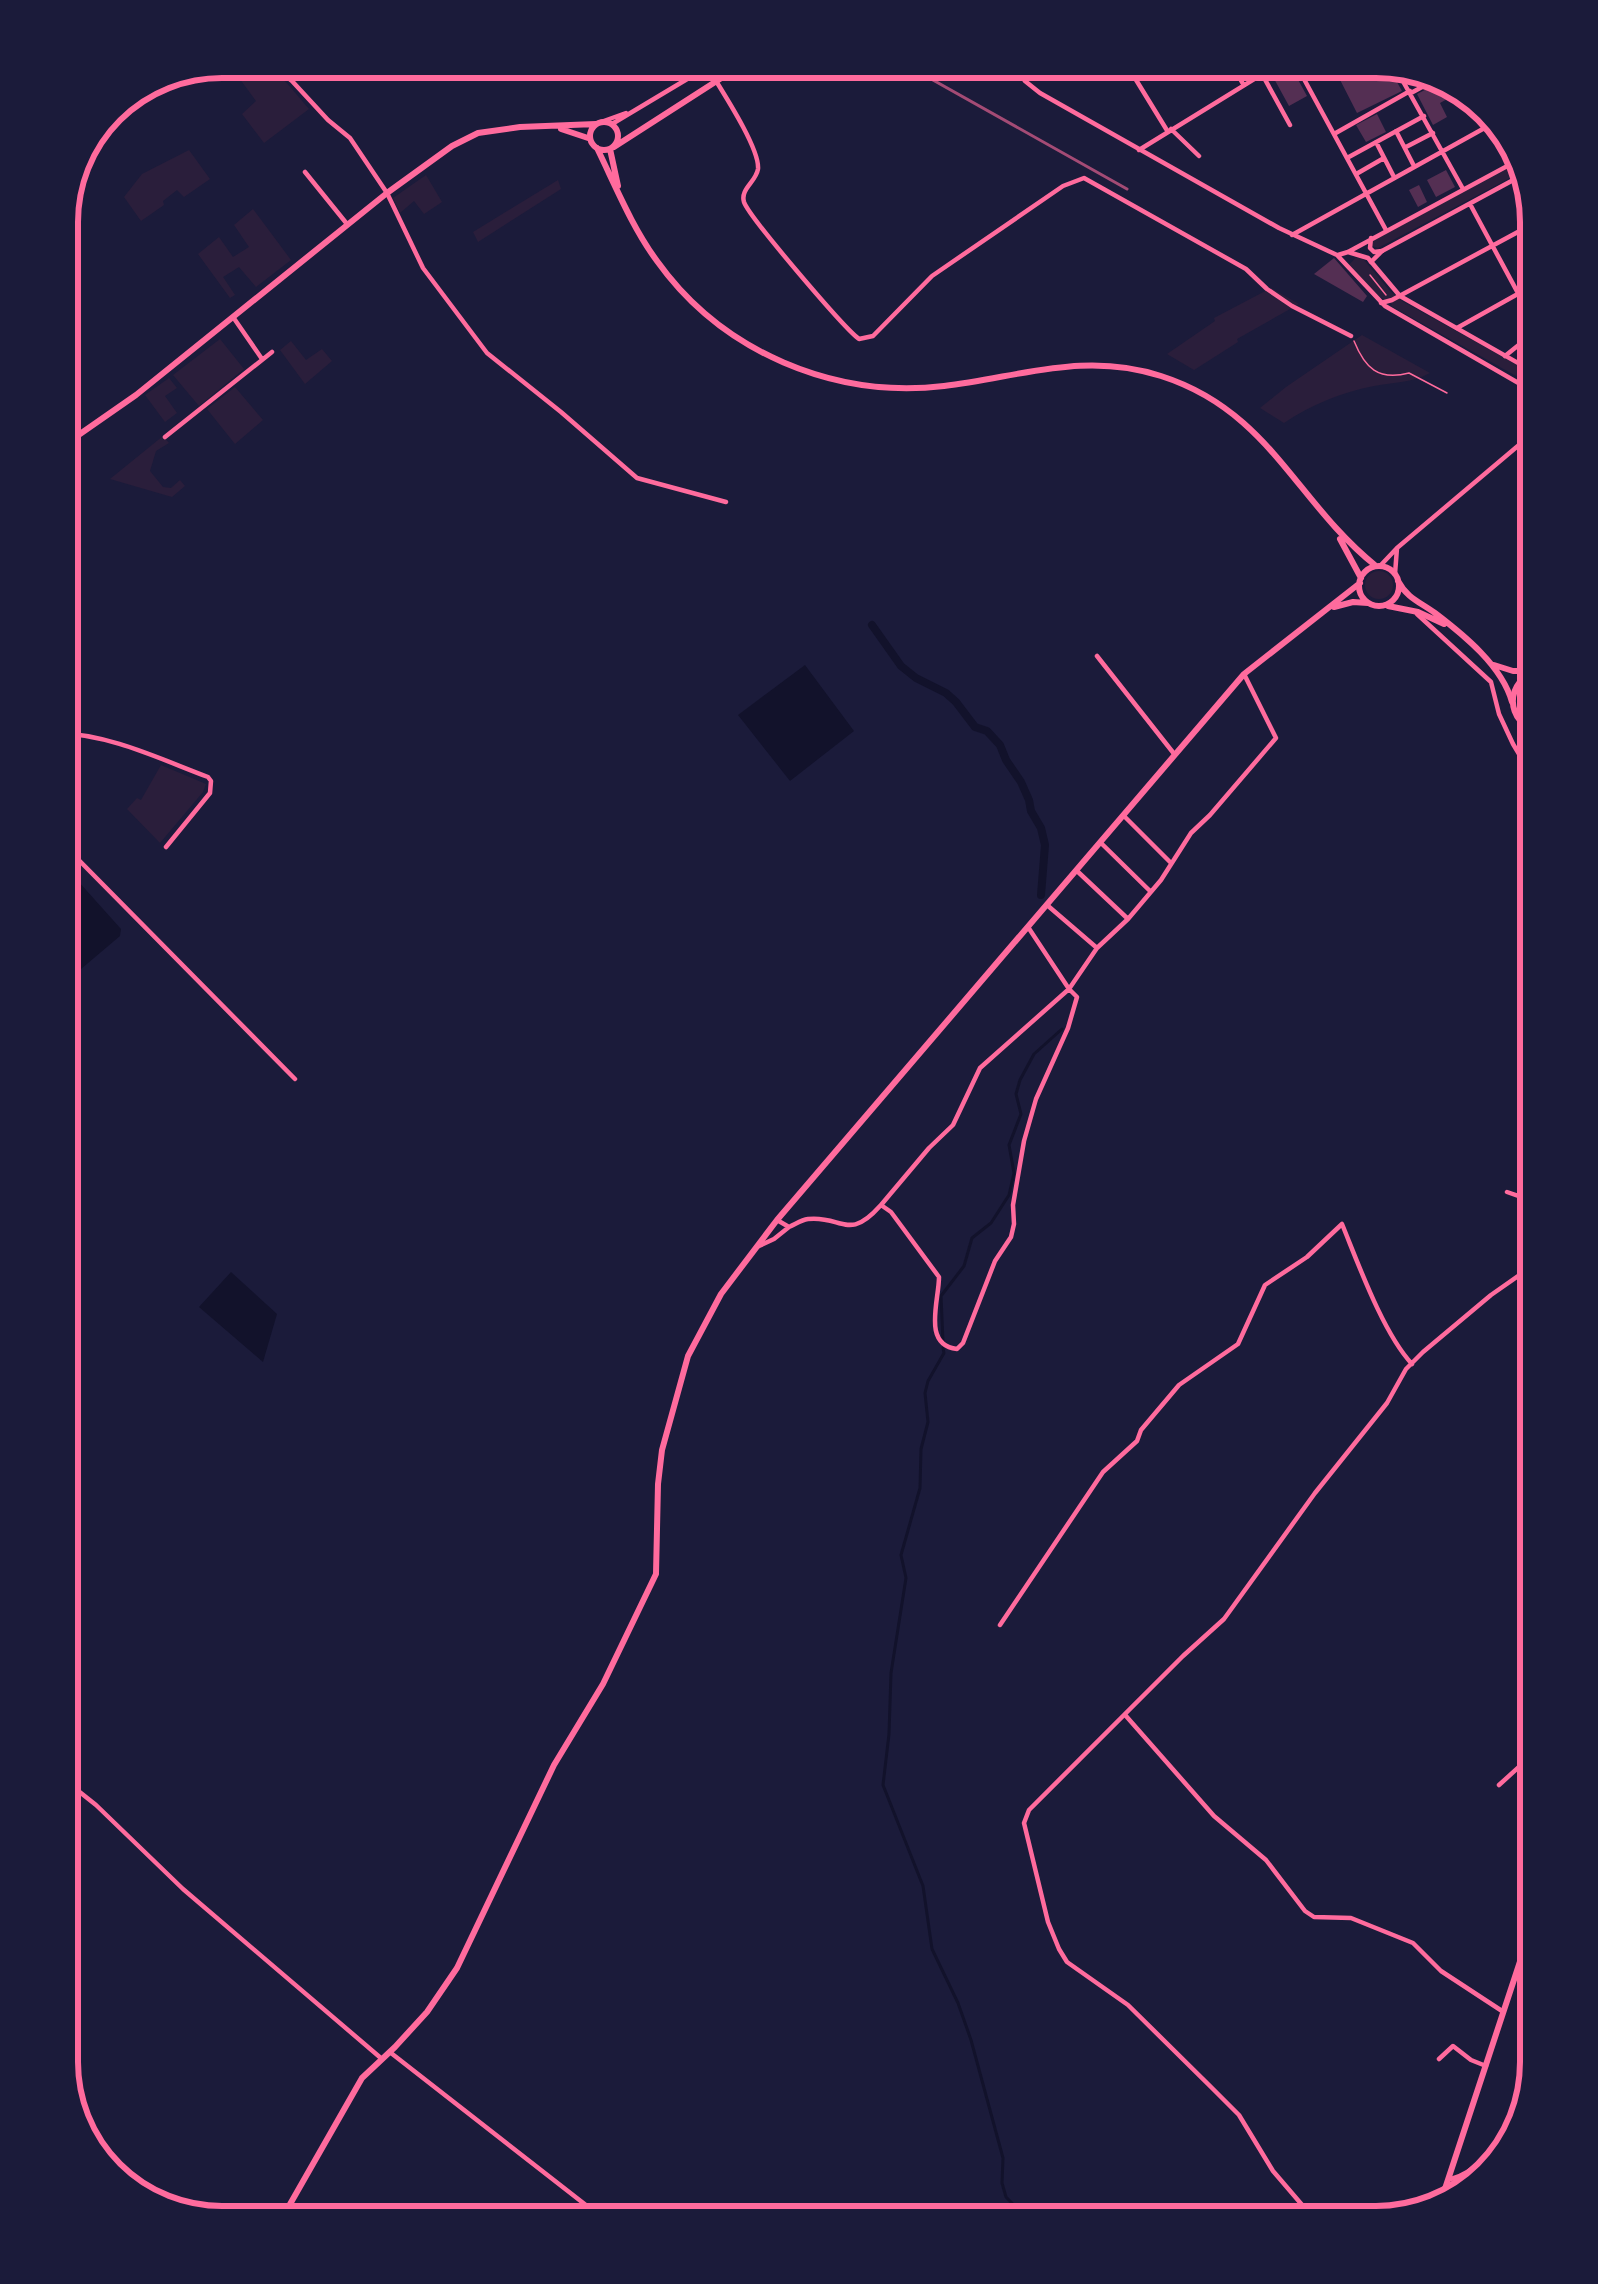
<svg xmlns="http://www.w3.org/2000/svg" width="1598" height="2284" font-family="'Sofia Sans Condensed',sans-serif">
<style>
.green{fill:#2a1e3b}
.water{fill:#12122b}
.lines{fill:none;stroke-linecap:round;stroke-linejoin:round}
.stream{stroke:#12122b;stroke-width:3}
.canal{stroke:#12122b;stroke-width:8}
.building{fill:#542f53}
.path{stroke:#ff6b9d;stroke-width:1.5}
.service{stroke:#ff6b9d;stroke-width:1.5}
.minor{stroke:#ff6b9d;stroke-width:4.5}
.tertiary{stroke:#ff6b9d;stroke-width:4.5}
.secondary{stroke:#ff6b9d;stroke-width:6}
.primary{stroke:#ff6b9d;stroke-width:6}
.rail{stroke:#a44b75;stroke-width:3}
.rim{fill:none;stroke:#ff6b9d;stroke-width:6}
</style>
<rect width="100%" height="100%" fill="#1b1b3a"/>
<path class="green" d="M251,57c24,9 41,32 58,52l-45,34 -22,-29 14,-13 -22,-30z
M189,150l21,29 -26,18 -7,-7 -14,11 1,4 -23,16 -17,-24 18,-23z
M1524,160l3,9 -149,79 -6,-2 1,-6z
M426,175l16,27 -18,12 -10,-13 -14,12 -7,-15z
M558,180l3,9 -83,53 -5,-10z
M253,209l38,51 -35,27 -17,-20 -16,10 12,18 -5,3 -32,-44 21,-17 14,20 16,-10 -15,-22z
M1359,254l31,37 12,10 139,77v12l-150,-84 1,-2 -12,-7 -32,-31z
M1271,288l28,16 -62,35 1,3 -44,28 -27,-16 48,-33 -1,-3z
M1362,335l68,38c-18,10 -36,9 -56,13 -31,6 -64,19 -90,37l-24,-15 26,-21z
M220,339l24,30 -45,37 -26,-31z
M291,341l15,19 16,-11 10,12 -27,23 -25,-34z
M169,378l8,10 -12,8 12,17 -12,9 -20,-27z
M235,387l28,33 -28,24 -28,-35z
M163,436l6,7 -13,8 -6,20 13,16 8,1 9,-8 5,6 -13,11 -62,-18z
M1365 585a14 14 0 1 1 28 0a14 14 0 1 1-28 0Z
M1541,675v51c-28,-12 -28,-39 0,-51z
M161,765l45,19 -3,8 -43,51 -33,-34 10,-11 4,2z"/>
<path class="water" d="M805,665l49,66 -64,50 -52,-66z
M70,878l8,3 43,48 -1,7 -39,33 -10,-3 -14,-24v-56z
M231,1272l46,42 -14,48 -64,-55z"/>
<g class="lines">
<path class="stream" d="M943,1342l-2,-46 23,-30 8,-28 19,-15 18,-28 5,-22 -5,-28 12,-31 -5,-20 4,-14 14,-26 28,-25
M943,1348l1,5 -16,28 -3,12 3,29 -7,27 -1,39 -19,67 5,23 -15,95 -2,61 -6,51 40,101 9,63 26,54 13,37 32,118 -1,25 4,14 29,30"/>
<path class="canal" d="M872,625l29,41 15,12 30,15 10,9 19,25 12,4 13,14 6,15 15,22 8,18 2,11 10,17 4,17 -4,50"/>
</g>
<path class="building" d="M1252,57h26l-20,13z
M1302,57h81l19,34 -45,22 -22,-43 -21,11z
M1290,65l17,31 -18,10 -17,-31z
M1450,77l9,2 8,9 -27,15 7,14 -14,8 -16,-31z
M1377,114l9,18 -20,10 -10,-17z
M1446,170l9,17 -19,10 -9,-17z
M1419,185l8,17 -9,5 -9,-17z
M1334,258l33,38 -4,6 -49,-28z"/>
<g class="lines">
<path class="path" d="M1370,275l16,20"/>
<path class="service" d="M1354,341c11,27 24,40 55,32l38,20"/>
<path class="minor" d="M262,57l30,24 36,39 22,18 37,55 36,75 64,85 74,59 76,66 89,24
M1122,57l46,75
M1228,57l15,27
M1292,57l94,173
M1390,58l73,131
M708,68c12,20 52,80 50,101 -2,13 -18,20 -14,33 5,15 100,126 115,137l14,-3 59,-60 131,-90 21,-8 162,91 21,20 25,17 59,30
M1262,74l28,51
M1411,93l33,-18
M601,122l25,-9
M612,124l112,-67
M1171,129l28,27
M1396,131l18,35
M1334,134l76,-43
M1376,142l18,35
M1406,147l27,-14
M1139,150l151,-93
M1347,158l77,-42
M305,172l42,52
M1358,173l26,-15
M1470,204l71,132
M1292,235l207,-115
M1371,262l11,-11 146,-79
M1381,303l11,-3 148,-80
M233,317l29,42
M1457,328l84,-47
M1505,356l36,-29
M165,437l107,-85
M1417,614l74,68 8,32 14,30 6,10 22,24
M1097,656l78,99
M57,733c52,1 103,26 151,44l3,4 -1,12 -44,54
M1123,815l47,47
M57,838l238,241
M1100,842l51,50
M57,868l9,-9 3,-9
M1076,870l52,49
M1047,905l50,43
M1028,927l41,62 8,8 -9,31 -32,71 -12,42 -11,64 1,19 -3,13 -16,24 -32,82 -6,6c-35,-4 -18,-48 -18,-72l-48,-65 -10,-7 48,-57 24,-23 27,-57 89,-79 28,-41 31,-29 33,-39 30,-47 19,-18 66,-77 -32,-64
M1507,1192l34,12
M777,1220l12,7c7,-3 12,-7 19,-8 34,-4 40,23 72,-13
M759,1246l15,-7 15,-12
M1000,1625l103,-153 34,-31 4,-11 38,-45 59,-41 27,-59 42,-28 35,-33c16,39 41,109 70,140
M1126,1716l88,100 52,44 39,51 9,6 37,1 62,25 28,28 61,40
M1526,1761l15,16
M57,1774l39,31 87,84 199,170
M1499,1785l42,-38
M1537,1821l4,-3
M391,2053l223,174
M1439,2059l14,-13 18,14 15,6
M99,2164c37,11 35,9 50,44
M1451,2179c31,-8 56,-46 77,-70
M1321,2227l-48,-56 -34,-56 -28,-28 -83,-82 -61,-43 -8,-13 -11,-27 -24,-99 5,-13 154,-154 41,-37 91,-126 72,-90 19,-34 17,-17 68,-57 50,-35"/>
<path class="tertiary" d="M1010,57l15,24 15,12 239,135 58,27 48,51 156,90
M1371,238l-1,10 4,4 8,-1
M1348,252l20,6 32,38 141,80
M1338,255l10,-3 176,-95
M1380,566l17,-18 122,-103 22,-34
M1395,574l2,-26"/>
<path class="secondary" d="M590 136a14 14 0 1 1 28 0a14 14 0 1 1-28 0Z
M561,129l27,9
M614,147l140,-90
M597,148c19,39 35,79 60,113 65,91 177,138 287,125 76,-9 140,-35 217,-10 109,35 134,125 215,190
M610,149l8,37
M57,450l79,-55 251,-202 65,-47 26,-13 42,-6 76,-3
M1340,539l21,39
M1359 586a20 20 0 1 1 40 0a20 20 0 1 1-40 0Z
M1398,581c9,17 22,21 37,32 29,22 67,53 77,89
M1388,606l30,6 26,12
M1334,607l19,-5 15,1
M1494,665l19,6h19
M277,2227l85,-149 33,-31 32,-35 30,-44 97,-203 49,-81 53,-110 2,-90 4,-34 26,-94 33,-62 56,-74 467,-546 116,-91"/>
<path class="primary" d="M1541,734c-37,-12 -38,-53 0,-66
M1438,2210l103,-312"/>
<path class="rail" d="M892,57l235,132"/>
</g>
<path d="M0 0H1598V2284H0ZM222 78H1376A144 144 0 0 1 1520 222V2062A144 144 0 0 1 1376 2206H222A144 144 0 0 1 78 2062V222A144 144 0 0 1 222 78Z" fill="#1b1b3a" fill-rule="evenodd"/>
<path class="rim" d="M222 78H1376A144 144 0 0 1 1520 222V2062A144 144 0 0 1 1376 2206H222A144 144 0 0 1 78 2062V222A144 144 0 0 1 222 78Z"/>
</svg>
